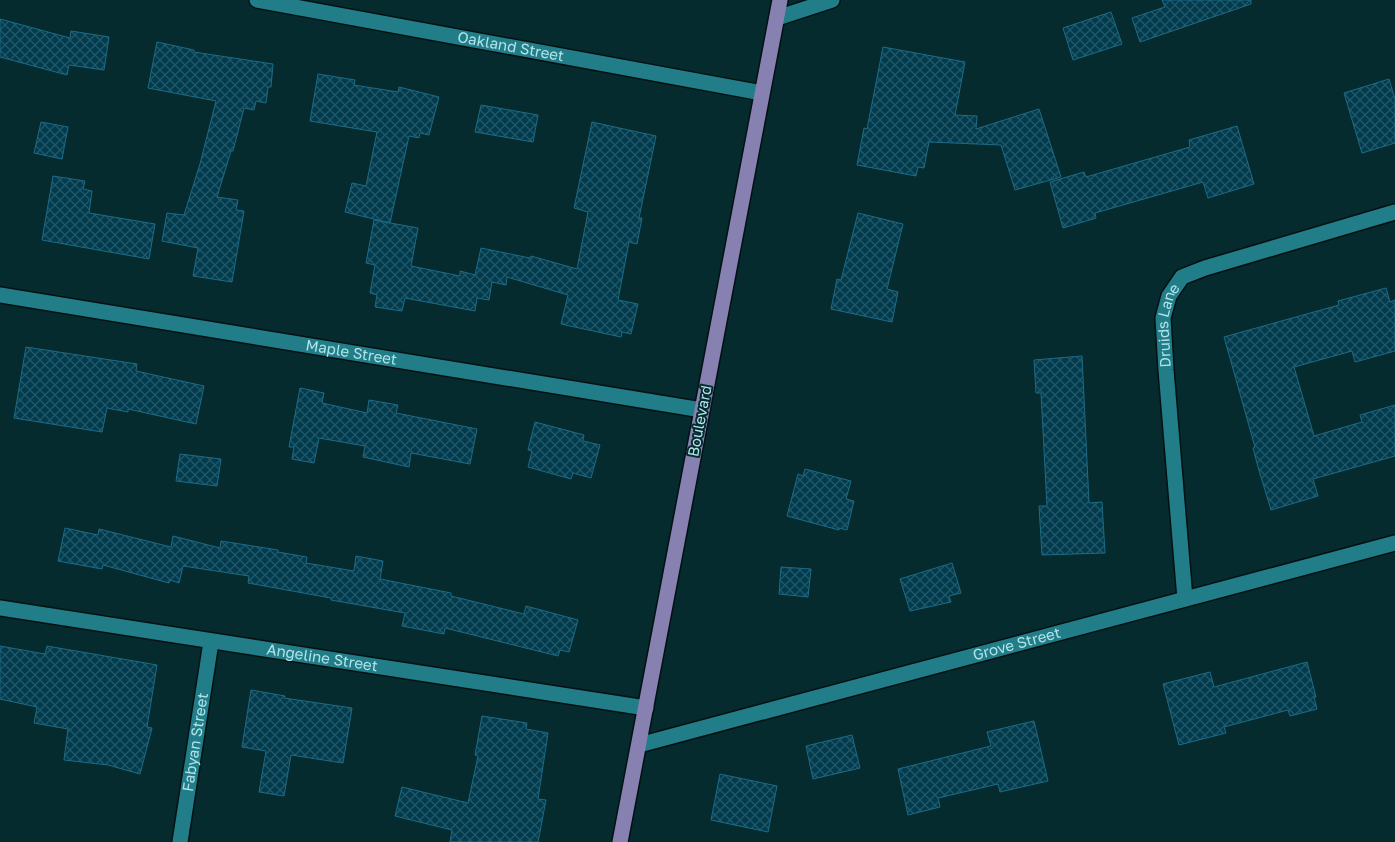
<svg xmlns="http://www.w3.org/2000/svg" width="1395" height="842" font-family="'Golos Text',sans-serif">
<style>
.building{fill:url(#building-cross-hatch);stroke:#1e6b86}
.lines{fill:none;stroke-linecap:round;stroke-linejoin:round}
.minor-casing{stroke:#041113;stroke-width:18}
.major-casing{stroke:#041113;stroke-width:18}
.minor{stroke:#217d87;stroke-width:15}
.major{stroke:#8681b0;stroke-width:15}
.labels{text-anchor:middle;stroke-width:4;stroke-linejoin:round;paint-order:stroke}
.street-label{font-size:15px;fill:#b1e3e9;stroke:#052b2f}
</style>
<defs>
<pattern id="building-cross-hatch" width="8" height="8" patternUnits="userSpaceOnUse" patternTransform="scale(1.25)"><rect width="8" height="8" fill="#013c4e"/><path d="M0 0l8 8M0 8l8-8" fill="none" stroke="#245868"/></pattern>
</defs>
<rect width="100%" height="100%" fill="#052b2f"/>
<path class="building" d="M1162,0h89v4l-111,38 -8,-24 33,-11z
M1111,12l11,32 -49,16 -10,-32z
M0,19l70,19 1,-7 38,6 -5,33 -35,-5 -2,10 -67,-18z
M157,42l37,8v2l79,12 -2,23h-3l-2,16 -10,-2 -2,9 -10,-2 -11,43h-2l-14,46 21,3 -2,10 8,1 -12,71 -39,-6 5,-28 -36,-7 5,-28 17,2 16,-51 16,-63 -68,-13z
M883,47l82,15 -10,53 22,1 -1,13 63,-20 22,68 -46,13 -14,-45 -72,-3 -5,26 -6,-1 -2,9 -59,-11 7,-37 3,1z
M318,74l37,6 -1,5 44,7 1,-5 40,10 -10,38 -9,-2 -1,5 -10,-2 -19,87 -45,-11 7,-29 14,3 11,-54 -67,-11z
M1389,79l6,20v44l-33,10 -18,-60z
M481,105l57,10 -5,27 -58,-10z
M41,122l27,5 -6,32 -28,-6z
M592,122l64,14 -17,82h3l-5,26 -8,-2 -11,58 20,4 -7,30 -9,-2 -1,5 -60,-13 7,-29 -61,-18 -1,8 -14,-3 -3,18 -12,-2 -2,13 -70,-13 -3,13 -27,-4 2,-12 -7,-2 5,-28 -9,-2 8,-43 44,8 -7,38 49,10v-5l15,4 6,-27 49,10 1,-2 46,13 11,-57 -14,-4z
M1237,126l17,58 -46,14 -5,-16 -108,31 1,5 -33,10 -13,-46 34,-10 2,5 104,-30 -1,-7z
M53,176l32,5 -2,8 9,2 -3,22 66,11 -6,35 -107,-19z
M858,213l45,11 -16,65 11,3 -6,30 -61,-13 6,-30 4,1z
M1386,288l4,14 5,-2v51l-40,11 -3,-11 -58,16 20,69 48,-14 -2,-7 35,-10v51l-82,23 5,17 -47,14 -13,-43 -5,-19 2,-1 -31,-110 115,-32 -1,-4z
M26,347l111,17 -1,7 68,15 -8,38 -68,-15v3l-21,-4 -5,24 -88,-14z
M1082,356l7,147 13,-1 3,51 -63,2 -3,-49h8l-6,-113h-5l-2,-33z
M300,388l24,5 -2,10 45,10 2,-13 29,5 -2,8 81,16 -7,35 -59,-11 -2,14 -46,-10 2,-11 -46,-8 -5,25 -22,-4 2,-12h-5z
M535,422l49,13 -1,6 17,4 -9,33 -18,-5 -2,6 -43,-12 4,-16 -4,-1z
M180,454l41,5 -4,27 -41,-5z
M805,469l46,12 -5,18 8,2 -7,29 -8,-2v2l-52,-14 11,-42 5,2z
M65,528l33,7 1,-6 72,18 2,-11 47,12 1,-7 57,9v2l29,5 -1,6 48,8 2,-15 27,5 -3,18 71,14v3l73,18 2,-8 52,14 -9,32 -9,-2 -2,6 -113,-28 -1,6 -42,-8 3,-13 -74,-13v-2l-83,-15 1,-7 -66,-10 -4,17 -9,-3 -1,3 -66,-18 -1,4 -44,-8z
M952,563l9,30 -12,3 2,6 -41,9 -10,-32z
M781,567l30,2 -3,28 -29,-3z
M0,646l45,8 2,-8 110,19 -10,62 5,1 -12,46 -32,-9 -44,-5 4,-31 -34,-6 3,-16 -37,-8z
M1307,662l9,35h-2l3,12 -27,7 -2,-6 -64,17 2,6 -47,12 -16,-61 47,-12 4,15z
M251,690l34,6 -1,2 68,10 -9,55 -52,-8 -7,41 -25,-4 7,-41 -24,-4z
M482,716l45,7 -1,6 22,4 -10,66 8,1 -8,42h-88l2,-12 -57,-14 7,-29 66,16 10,-47 -3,-1z
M1034,721l14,60 -48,11 -2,-8 -60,14 2,9 -32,8 -10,-46 93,-23 -4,-14z
M852,735l8,33 -47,11 -7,-33z
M720,774l57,12 -9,46 -57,-12z"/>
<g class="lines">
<defs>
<g id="minor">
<path id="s1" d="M257,0l505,93"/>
<path d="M777,18l55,-18"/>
<path id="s2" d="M0,295l702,115"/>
<path id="s3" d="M1185,599l-19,-229 -3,-52 6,-22 13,-19 23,-9 190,-56"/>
<path id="s4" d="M0,608l646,100"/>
<path id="s5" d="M639,745l756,-202"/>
<path id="s6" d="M180,842l31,-200"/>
</g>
<path id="major" d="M620,842l160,-842"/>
</defs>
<use href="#minor" class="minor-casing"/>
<use href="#major" class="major-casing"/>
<use href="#minor" class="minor"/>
<use href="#major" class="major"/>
</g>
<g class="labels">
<g class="street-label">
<text dy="5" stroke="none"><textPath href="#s1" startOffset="258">Oakland Street</textPath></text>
<text dy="5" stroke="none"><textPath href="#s3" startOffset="275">Druids Lane</textPath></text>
<text dy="5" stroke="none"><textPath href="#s2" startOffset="356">Maple Street</textPath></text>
<text transform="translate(700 421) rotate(-79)" y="5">Boulevard</text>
<text dy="5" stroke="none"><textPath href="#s5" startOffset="391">Grove Street</textPath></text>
<text dy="5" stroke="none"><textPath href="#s4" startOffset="326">Angeline Street</textPath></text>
<text dy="5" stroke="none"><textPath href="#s6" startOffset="101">Fabyan Street</textPath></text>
</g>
</g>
</svg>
